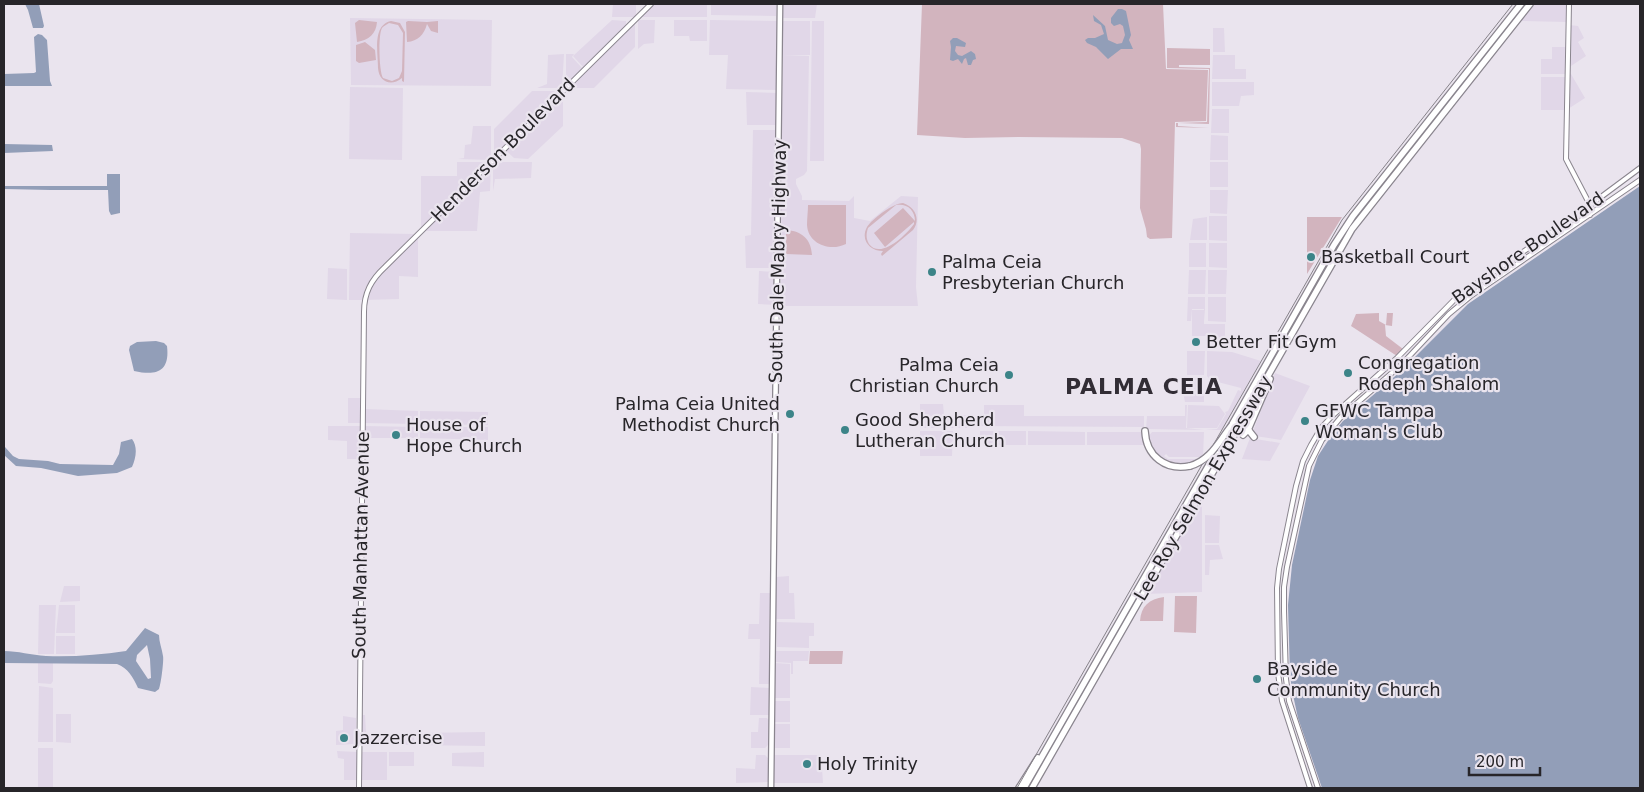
<svg xmlns="http://www.w3.org/2000/svg" width="1644" height="792" font-family="'DejaVu Sans',sans-serif">
<style>
.built{fill:#e1d7e8}
.green{fill:#d2b4be;fill-rule:evenodd}
.water{fill:#929eb8;fill-rule:evenodd}
.lines{fill:none;stroke-linecap:round;stroke-linejoin:round}
.secondary-casing{stroke:#8a858e;stroke-width:6}
.primary-casing{stroke:#8a858e;stroke-width:7}
.highway-casing{stroke:#8a858e;stroke-width:8}
.secondary{stroke:#fff;stroke-width:4}
.primary{stroke:#fff;stroke-width:4.5}
.highway{stroke:#fff;stroke-width:5.5}
.rail{stroke:#87838a;stroke-width:1}
.highway-bridge-casing{stroke:#8a858e;stroke-width:8;stroke-linecap:butt}
.highway-bridge{stroke:#fff;stroke-width:5.5}
.poi-dot{fill:#3c8488;stroke:#eae4ee;stroke-width:2}
.labels{text-anchor:middle;stroke-width:4.5;stroke-linejoin:round;paint-order:stroke}
.street-label{font-size:18px;fill:#272529;stroke:#eae4ee}
.poi-label{font-size:18px;fill:#272529;stroke:#eae4ee;text-anchor:start}
.district-label{font-size:22px;font-weight:bold;letter-spacing:1px;fill:#322d35;stroke:#eae4ee}
</style>
<rect width="100%" height="100%" fill="#eae4ee"/>
<path class="built" d="M613,4h23v13h-24z
M653,4h54v13h-67z
M711,4h65v12l-65,-1z
M781,4h36l-2,14h3h-37z
M1535,4h33l-2,18 -45,-1z
M350,18l142,2 -1,66 -140,-1z
M612,20l14,1v4l-42,43 -11,-12z
M638,20h33h-16l-1,23 -10,1 -6,5z
M674,20h33v21h-17l-1,-5h-15z
M710,20l69,1 -1,69 -52,-1 2,-34h-19z
M635,21v26l-41,41h-27z
M781,21h29v34h-28l-2,124z
M812,21h12v140h-14z
M1569,25l9,1 6,12 -6,4 8,14 -15,10 -2,-6z
M1213,28h11l1,24h-12z
M1552,47h14v27h-25v-15h11z
M564,54l-2,34h-25l10,-4 1,-29z
M566,54h8l-2,3 11,12 -17,16z
M783,55l26,1 -2,115 -3,4 -8,4v5l6,12v4l47,1 5,-5v22l16,3 31,-25 17,1 -2,90 2,19h-138l2,-45 -1,-62z
M1213,55h22v14h11v10h-34z
M1568,72l3,2 14,24 -17,11z
M1541,77h25l-1,33h-24z
M1212,82h42v13l-13,1 -2,10h-27z
M350,87l53,1 -1,72 -53,-1z
M532,91h22l9,11v24l-35,33 -14,-1 -12,-11 -8,6v-24z
M746,92l32,1v32h-31z
M1212,109h17v24h-18z
M473,126h18v34l-33,-1 6,-1 1,-13 6,-1z
M753,130h22l-1,138h-28l-1,-32 6,-1z
M1211,135l17,1v24h-18z
M457,162h32l-68,67v-53h36z
M493,162h39l-1,16 -36,1 -2,12z
M1210,162h18v25h-18z
M491,164l-1,27 -10,1 -3,39h-54z
M1210,190h18l-1,24 -17,-1z
M1209,216h18v25l-18,-1z
M1207,217v23h-17l3,-21z
M350,233l66,1 -45,45 -6,10 -3,11h-13z
M418,235v42l-19,-1v23l-35,1 8,-19z
M1189,243h17v24h-17z
M1209,243h18v25l-18,-1z
M328,268l19,1v31l-20,-1z
M1189,270h17l-1,24h-17z
M1208,270h19l-1,24h-18z
M759,271l18,1 -1,33 -18,-1z
M1188,297h17v24l-1,-12h-12l-1,12h-4z
M1208,297h18v25l-18,-1z
M1192,310h12v14h21v22l-16,1v-11h-17z
M1187,351h18l-1,24h-17z
M1207,351l25,1 29,9 -39,69h-16l11,-1 9,-15 -1,-2 3,-1 10,-21 3,1v-3l-31,-8 -3,-4z
M1275,373l35,13 -29,54 -26,-4 -3,-2z
M1180,378h24v24h-19z
M348,398h14v25h-14z
M920,404h23l1,11h23v13h-47z
M984,405h40v11h120v11l-175,-1v-10l15,-1z
M1185,405h2l-1,23 18,2 -58,-1 1,-13h38z
M1188,405l31,1 6,8 -8,14h-30z
M364,409l54,2v13l-54,-1z
M420,411l68,1v13l-68,-1z
M328,426h34l-1,33h-14v-18l-19,-1z
M364,426l54,1v11h-54z
M420,427h68v13l-68,-2z
M920,431h33l-1,25h-32z
M980,431h46v14h-40v-4l-6,-1z
M1028,431l57,1v13h-57z
M1087,432h57l2,13h-59z
M1152,432h52l-1,25h-34l-3,-3 -2,2 4,3h35l-6,4 -19,3 -22,-9 -9,-19z
M1250,438l30,5 -10,18 -28,-2z
M1196,505l6,1v86l-57,2z
M1205,515l15,1 -1,27h-14z
M1219,545l4,14 -13,1 -1,15h-4v-30z
M789,576v17h5l1,26h-19v-42z
M64,586h16v15l-20,1z
M760,593h10l-1,91h-10l1,-45h-12l1,-15h10z
M39,605h17l-2,49h-16z
M59,605h16v28h-19z
M777,622l37,1v13h-5v12l-32,-1z
M56,636h19v18h-19z
M774,651h35l-1,10h-15v13h-2v-11l-17,-1z
M38,663h15v18l-2,3 -13,-1z
M775,663l15,1v34h-16z
M39,686l14,2v54h-15z
M751,687l18,1v27h-19z
M774,701h16v21h-15z
M56,714h15v29l-15,-1z
M361,715h4l1,18h48v12l-54,-1z
M343,716l13,2v25l-2,1 -18,1v-14l7,-1z
M759,718h8l2,2 -1,25 -3,3h-14v-16h7z
M775,724h15v24h-15z
M485,732v14l-68,-1v-12z
M38,748h15v40h-15z
M337,751l20,1v28h-13v-21l-6,-1z
M360,752h27v28h-27z
M389,752h25v14h-25z
M484,752v15l-32,-1v-13z
M756,755h9l3,3v24l-32,1v-15l19,1z
M772,755h49l2,28h-51z"/>
<path class="green" d="M922,4h241l3,65 42,1 -2,51 -31,1 -3,116 -22,1 -3,-2 -1,-8 -6,-21 1,-59 -1,-5 -18,-6 -103,-1 -54,1 -48,-3z
M359,20l18,2c-1,12 -8,18 -20,20l-2,-19z
M391,21l9,2 5,9 -1,50 -2,-1v-3c-11,9 -23,4 -24,-10 0,-15 -6,-43 13,-47zM389,23l9,2 5,8 -1,38 -3,7 -7,3 -9,-3c-4,-6 -5,-43 -1,-50 3,-3 4,-3 7,-5z
M408,21l19,1 11,-1v12l-7,-2 -4,-7c-3,11 -9,17 -20,18l-1,-20z
M365,42l10,8 1,10 -17,3 -3,-2v-16z
M1167,48l43,1v16h-31v2l31,1 -1,56 -31,-1v3l31,2 -33,-1v-4l31,-1 2,-53 -42,-1z
M903,203c12,4 18,16 10,27l-31,26 -1,-2 2,-3c-13,0 -23,-11 -16,-24 5,-8 26,-24 36,-24zM896,205c11,-2 19,5 19,16l-12,-13 -29,25 11,14 29,-25v2c-7,10 -33,36 -45,20 -3,-5 -3,-10 -1,-16z
M808,205h38v39c-16,8 -38,0 -39,-19 0,-7 1,-14 1,-20z
M1307,217h35l-35,57z
M786,230c16,1 25,9 26,25l-26,-1z
M1379,313v8l7,4 1,-12h6l-1,13 -7,-1 1,11 17,13 -6,7 -46,-30 5,-12z
M1175,596h22l-1,37 -22,-1z
M1164,597l-1,24h-23c1,-15 9,-22 24,-24z
M810,651h33l-1,13h-33z"/>
<path class="water" d="M25,4h14l5,22 -1,2h-10l-5,-18z
M1118,9h4l4,2 5,24 -2,5 4,9h-12l-13,10 -12,-12 -9,-4 -2,-3 3,-2h7l9,-4 -3,-9 -7,-4 -1,-6 12,11 3,14 9,4 5,-1 3,-8 -2,-9 -3,-2 -6,2 -3,-3v-5z
M38,34l4,1 5,5 3,41 2,5h-48v-12l30,-1 2,-1 -2,-35z
M953,38h4l9,5 -1,4 -9,-1 -1,5 3,4 4,1 9,-5 4,3 1,5 -3,1 -2,5h-3l-2,-7 -2,1 -2,5 -4,-5 -5,2 -3,-1 1,-13 -1,-6z
M4,144l48,1 1,6 -49,2z
M107,174h13v39l-9,2 -2,-4 -1,-21h-58l-46,-1v-3h103z
M1640,186v602h-318l-24,-70 -5,-23 -3,-19 -2,-71 4,-40 18,-85 8,-24 15,-23 10,-12 58,-50 67,-67z
M156,341l8,2 3,3c3,26 -10,30 -33,25l-5,-21 1,-4 7,-4z
M4,434l1,13 8,9 6,3 29,2 12,3 53,1 6,-11 2,-12 11,-3c6,8 4,19 0,28l-15,6 -39,3 -37,-8 -25,-2 -12,-11z
M145,628l14,7c0,7 3,14 4,21 1,4 -2,28 -4,33l-4,3 -17,-4c-5,-11 -10,-20 -21,-24l-113,-1v-12c14,0 27,4 42,5 26,1 54,-1 80,-5zM147,645l3,14 1,19 -3,1 -12,-18 1,-6z"/>
<g class="lines">
<defs>
<path id="secondary" d="M1569,4l-3,155 24,46 1,4 -1,6
M359,788l5,-476c0,-19 7,-32 21,-45l266,-263
M1310,788l-28,-87 -4,-28 -1,-85 2,-19 17,-83 7,-25 8,-16 10,-17 11,-12 65,-58 60,-61 117,-80 66,-49
M1318,788l-29,-87 -3,-22 -2,-68v-24l3,-20 22,-101 13,-26 19,-23 60,-52 48,-51 23,-19 168,-115"/>
<path id="primary" d="M771,788l9,-784"/>
<path id="highway" d="M1230,428l104,-183 19,-29 168,-212
M1248,428l2,4 4,5
M1145,431c1,25 21,40 45,35
M1243,435l5,-5 22,-51
M1019,788l19,-30
M1024,788l198,-346
M1032,788l320,-559 178,-225"/>
</defs>
<use href="#secondary" class="secondary-casing"/>
<use href="#primary" class="primary-casing"/>
<use href="#highway" class="highway-casing"/>
<use href="#secondary" class="secondary"/>
<use href="#primary" class="primary"/>
<use href="#highway" class="highway"/>
<path class="rail" d="M1017,788l325,-568 171,-216"/>
<defs>
<path id="highway-bridge" d="M1190,466c21,-6 29,-25 42,-41"/>
</defs>
<use href="#highway-bridge" class="highway-bridge-casing"/>
<use href="#highway-bridge" class="highway-bridge"/>
</g>
<g class="poi-dot">
<circle cx="1311" cy="257" r="5"/>
<circle cx="932" cy="272" r="5"/>
<circle cx="1196" cy="342" r="5"/>
<circle cx="1348" cy="373" r="5"/>
<circle cx="1009" cy="375" r="5"/>
<circle cx="790" cy="414" r="5"/>
<circle cx="1305" cy="421" r="5"/>
<circle cx="845" cy="430" r="5"/>
<circle cx="396" cy="435" r="5"/>
<circle cx="1257" cy="679" r="5"/>
<circle cx="344" cy="738" r="5"/>
<circle cx="807" cy="764" r="5"/>
</g>
<g class="labels">
<g class="street-label">
<text transform="translate(503 150) rotate(-45)" y="6">Henderson Boulevard</text>
<text transform="translate(1528 248) rotate(-35)" y="6">Bayshore Boulevard</text>
<text transform="translate(778 261) rotate(-89)" y="6">South Dale Mabry Highway</text>
<text transform="translate(1203 488) rotate(-60)" y="6">Lee Roy Selmon Expressway</text>
<text transform="translate(361 545) rotate(-89)" y="6">South Manhattan Avenue</text>
</g>
<g class="poi-label">
<text x="1321" y="263">Basketball Court</text>
<text x="942" y="268">Palma Ceia<tspan x="942" dy="21">Presbyterian Church</tspan></text>
<text x="1206" y="348">Better Fit Gym</text>
<text x="1358" y="369">Congregation<tspan x="1358" dy="21">Rodeph Shalom</tspan></text>
<text x="999" y="371" text-anchor="end">Palma Ceia<tspan x="999" dy="21">Christian Church</tspan></text>
<text x="780" y="410" text-anchor="end">Palma Ceia United<tspan x="780" dy="21">Methodist Church</tspan></text>
<text x="1315" y="417">GFWC Tampa<tspan x="1315" dy="21">Woman's Club</tspan></text>
<text x="855" y="426">Good Shepherd<tspan x="855" dy="21">Lutheran Church</tspan></text>
<text x="406" y="431">House of<tspan x="406" dy="21">Hope Church</tspan></text>
<text x="1267" y="675">Bayside<tspan x="1267" dy="21">Community Church</tspan></text>
<text x="354" y="744">Jazzercise</text>
<text x="817" y="770">Holy Trinity</text>
</g>
<g class="district-label">
<text x="1144" y="394">PALMA CEIA</text>
</g>
</g>
<rect width="1644" height="792" fill="none" stroke="#272529" stroke-width="10"/>
<path d="M1469 767v8h71v-8" fill="none" stroke="#272529" stroke-width="2.5"/>
<text x="1476" y="767" font-size="15" fill="#272529" stroke="#eae4ee" stroke-width="4" paint-order="stroke">200 m</text>
</svg>
